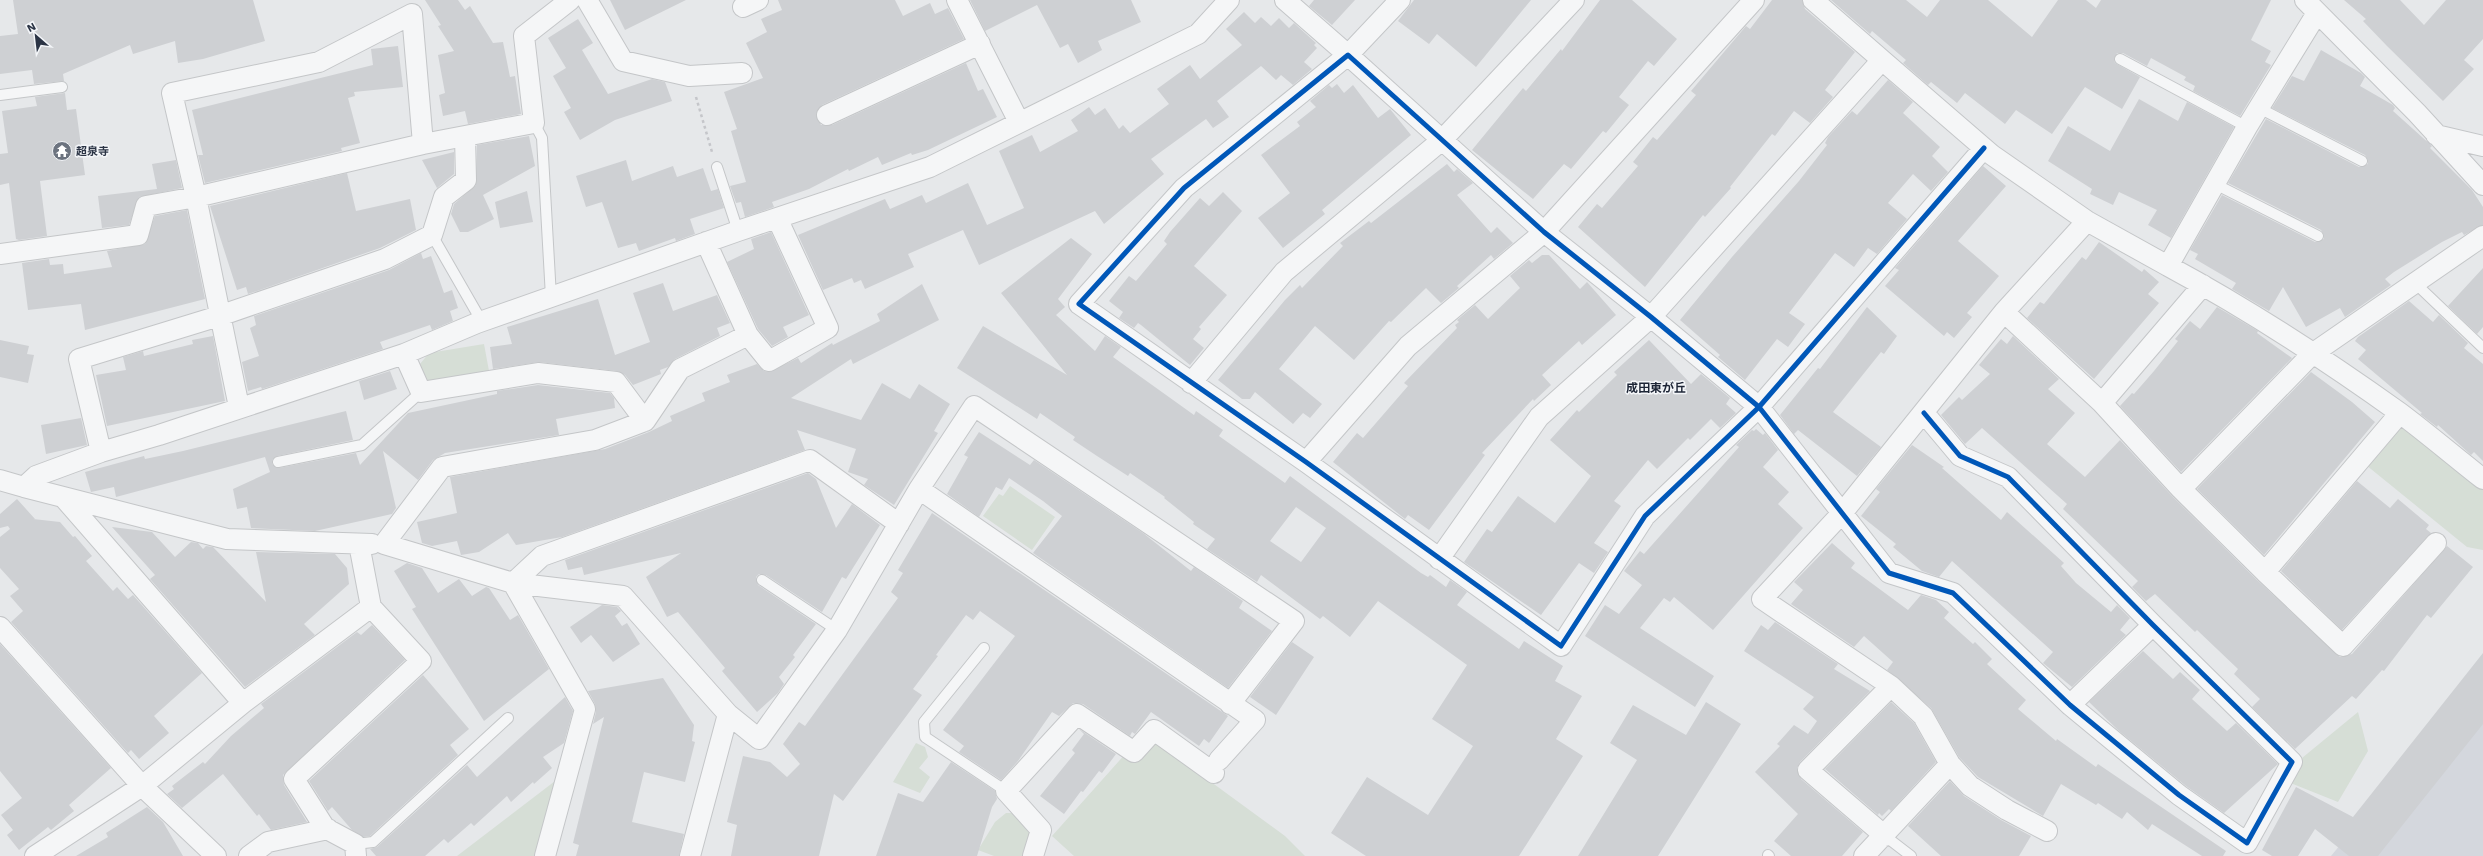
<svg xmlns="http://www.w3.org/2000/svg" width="2483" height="856" font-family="'Work Sans','Noto Sans JP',sans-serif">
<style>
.built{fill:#d4d7dd}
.green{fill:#d6ded6}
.building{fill:#ced0d3;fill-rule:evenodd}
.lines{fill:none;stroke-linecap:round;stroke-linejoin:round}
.service-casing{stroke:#c4c6c8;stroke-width:12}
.minor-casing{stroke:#c4c6c8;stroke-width:22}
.path{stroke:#c5c6ca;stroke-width:2.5;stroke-dasharray:3 3;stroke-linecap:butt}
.service{stroke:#f5f6f7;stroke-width:10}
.minor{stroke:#f5f6f7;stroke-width:20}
.cycleway-casing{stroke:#f4f6f9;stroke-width:8}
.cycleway{stroke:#0057b8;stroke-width:5}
.labels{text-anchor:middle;stroke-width:3;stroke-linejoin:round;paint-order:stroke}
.poi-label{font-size:11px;font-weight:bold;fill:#2b3445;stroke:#f4f6f9;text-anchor:start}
.neighbourhood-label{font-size:12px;font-weight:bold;fill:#1d2536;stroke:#f4f6f9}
</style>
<rect width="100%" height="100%" fill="#e6e8ea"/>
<path class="built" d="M2483,673v183h-152z"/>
<path class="green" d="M484,344l5,27 -60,11 -6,-8 -3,-10 9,-11z
M2401,423l82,65v62l-16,-3 -101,-82z
M1010,486l45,31 -23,33 -49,-34 16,-22 4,2z
M2358,712l10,39 -30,51 -50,-20 14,-24z
M1144,733l141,103 20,20h-231l-22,-20z
M916,743l9,4 3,10 -9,11 11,9 -10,16 -27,-11z
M559,778l-21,78h-81z
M1006,813h13l12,17 -8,26h-29l-16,-6 17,-28z"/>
<path class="building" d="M13,0h240l12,41 -62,18 -25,4 -3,-22 -42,13 -3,-9 -67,29 1,7 -30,3 -2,-14 -32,4v-38l18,-2z
M425,0h33l7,10 5,-4 23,37 10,-1 7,35 5,-1 6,38 -53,10 -3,-13 -22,5 -4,-21 6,-2 -7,-38 16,-4 -16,-25 3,-1z
M610,0h76l-61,30z
M778,0h117l8,16 27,-13 5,11 13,-6 16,31 -142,66 -6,9 5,11h11l134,-62 12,28 5,-2 14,28 -69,33 -16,5 -1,-2 -29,12 -4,-8 -29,14 -1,-2 -39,20 -37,13 2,5 -29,10 -4,-15 -5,1 -6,-17 16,-4 -15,-51 6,-2 -13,-37 39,-14 -17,-35 21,-11 -6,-13 21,-9z
M970,0h161l10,22 -43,19 4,9 -24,13 -10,-19 -8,4 -23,-43 -52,26z
M1314,0h41l-23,25 -23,-19z
M1414,0h117l-55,67 -39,-33 -8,10 -31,-23z
M1600,0h32l45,39 -23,27 -6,-5 -29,36 10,8 -23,28 -3,-2 -32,38 -7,-5 -31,35 -61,-49 51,-62 3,3 35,-42 1,2z
M1772,0h30l3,9 50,43 -30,38 8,7 -23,26 -16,-12 -19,25 -3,-2 -42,53 1,1 -26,29 -2,-2 -58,72 -67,-60 19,-23 5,4 36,-42 -5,-4 20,-25 4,3 39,-45 -5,-4 55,-65 4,3z
M1831,0h75l21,17 13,-17h48l44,37 26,-37h28l10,8 5,-8h170l-20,40 20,11 -6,11 6,3 -31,51 -47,-25 2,-5 -11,-6 2,-3 -35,-19 -4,8 -24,-13h-6l-3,6 1,4 25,14 -18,32 -37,-22 -33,47 -36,-24 -11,14 -40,-31 -8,10 -26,-21 -3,3 -25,-22 3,-3 -34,-29 -2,3z
M2344,0h56l24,25 22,-25h37v39l-19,21 10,9 -31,32 -56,-55 -24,-25 3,-2z
M1244,12l11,11 6,-6 10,9 8,-8 10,10 5,-5 22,20 -2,2 3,3 -13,14 8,7 -19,16 -12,-10 -5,5 -15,-14 -44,35 12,16 -16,11 -7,-9 -55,40 13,15 -60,50 -9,-13 -116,54 -16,-35 -55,24 6,13 -49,22 -4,-9 -7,3 -2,-5 -29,12 -25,-55 87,-36 5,10 32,-14 4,8 42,-20 19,42 37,-17 -25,-57 33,-16 8,17 38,-21 -7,-11 18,-13 6,8 10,-7 14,21 4,-4 7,8 39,-29 -12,-15 33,-24 10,14 42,-34 -16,-16z
M578,19l15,24 -11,7 26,44 44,-15 13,3 7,19 -57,19 -35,20 -16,-28 7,-4 -18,-32 13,-8 -18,-30z
M398,46l5,41 -49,5 1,4 -7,2 12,45 -19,5 1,3 -137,32 -7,-28h5l-11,-45 181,-45 -2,-16z
M2321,50l40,23 4,4 -5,9 33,19 2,3 -2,3 39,35 -2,2 42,42 11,17v18l-19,10 -2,-3 -20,10 -48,30 -9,7 6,6 -46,32 -5,-9 -34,19 -23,-40 -14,24 -37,-22 4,-6 -41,-24 3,-5 -8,-4 32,-55 93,47 9,-3v-4l-3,-5 -93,-47 38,-64 93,48 9,-3v-4l-3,-5 -93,-47 20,-32 12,5z
M1888,80l25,22 -10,11 37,34 -8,9 16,16 -17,19 -18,-17 -25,29 19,16 -30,35 -9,-6 -14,19 -19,-14 -46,60 16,11 -17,23 -11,-8 -32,41 -27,-23 2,-2 -40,-35 52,-63 67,-76 28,-36 -2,-2 3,-6 24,-26 5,4z
M1337,84l7,9 9,-8 25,33 12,-9 21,26 -89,75 3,4 -42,34 -25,-30 32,-25 -29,-38 39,-29 -3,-4 19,-15 -6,-6 19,-16 3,3z
M65,93l2,17 9,-1 9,66 -45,6 7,55 -28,4 -3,-1 -7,-56 -9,2v-31l8,-1 -6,-42 35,-5 -2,-9z
M2139,99l39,22 9,-19 47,25 -63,111 -23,-13 9,-15 -38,-18 -6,13 -23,-11 2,-5 -44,-28 20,-35 42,25z
M529,136l6,30 -52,29 11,24 -26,13h-8l-9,-18 3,-10 22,-19 1,-40z
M454,152v22l-17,14 -15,-28z
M176,160l6,28 -43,9 -10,28 -27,3 -4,-32 59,-7 -5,-25z
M626,160l6,21 41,-15 4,11 26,-9 8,23 7,-2 6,19 -34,11 5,15 -19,7 -1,-3 -36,13 -3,-8 -18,5 -16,-46 -16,5 -10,-31z
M1447,164l7,8 3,-3 16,14 -16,12 34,38 6,-6 16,16 -19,16 -3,-4 -34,31 2,2 -18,15 -15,-15 -35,34 -2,-1 -35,39 -39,-34 -36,43 43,35 -12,14 -7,-5 -10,11 -38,-32 -5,7h-8l-24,-19 67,-80 15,-15 2,3 41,-42 -3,-3 29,-22 2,2z
M1983,166l23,20 -48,55 41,35 -32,37 5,4 -18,21 -7,-6 -3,4 -59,-50 14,-16 -4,-2z
M347,173l9,38 54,-12 6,31 -36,18 -132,46 -2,-7 -9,3 -27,-84z
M527,191l6,31 -33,6 -5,-26z
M1223,192l19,19 -48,55 33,29 -28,32 2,2 -8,10 11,9 -14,17 -49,-40 -3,-2 -4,5 -15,-10 4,-6 -14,-11 20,-25 7,5 31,-37 -3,-3 6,-9 30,-34 9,8z
M187,210l18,89 -120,31 -4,-26 -53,6 -6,-47 27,-4 1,6 13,-1 1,10 48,-7 -5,-16 38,-7 10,-28z
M771,232l38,83 -26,12 5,10 -16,9 -14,-17 -31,-67 27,-13 -3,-10z
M1071,238l21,16 -34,45 7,8 -9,8 39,36 10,-15 16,11 -8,10 81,58 2,-4 27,19 -4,6 66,47 5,-7 131,97 7,4 2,-2 16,12 4,-7 17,12 -10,13 62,44 5,-8 39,25 -8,15 27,15 -26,43 27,17 -64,100h-153l-35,-23 36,-56 61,38 45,-69 -41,-27 35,-54 -89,-64 -28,36 -27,-21 -3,3 -59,-44 -4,7 -50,-33 8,-10 -22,-15 1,-2 -30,-24 1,-1 -35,-24 -2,3 -31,-20 -24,-16 2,-3 -35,-24 -3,6 -80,-51 26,-42 84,49 -66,-82zM1296,507l30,21 -25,34 -31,-21z
M2099,242l43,30 2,-3 15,13 -11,12 11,9 -65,76 -67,-61 13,-16 4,2 38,-47 4,3z
M421,253l2,6 8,-3 13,37 8,-3 6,18 -8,3 3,10 -21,9 -2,-5 -50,17 3,7 -121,40 -1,-2 -13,4 -6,-29 17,-6 -9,-28 6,-3 -2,-9 135,-46z
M1542,255h7l31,34 7,-7 29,33 -34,30 -3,-4 -37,34 9,10 -17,16 -1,-2 -51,54 3,2 -56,75 -21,-15 -3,4 -72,-57 24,-29 6,5 45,-52 -4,-3 53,-55 -2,-3 4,-3 -2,-2 18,-15 13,14 32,-31 -10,-12 19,-16 3,3z
M2483,268v59l-6,7 -29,-28z
M663,283l10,28 44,-16 13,28 -13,5 3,8 -45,23 -7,8 -8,3 1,4 -28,11 -8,-10 -8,-4 -78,-9 -46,7 -3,-22 22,-3 -5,-17 91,-28 17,56 35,-13 -17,-49z
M922,284l17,36 -86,44 -2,-5 -60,39 70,22 21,-37 28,16 9,-15 31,20 -16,27 4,2 -44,72 -30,-20 4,-6 -20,-7 8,-23 -59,-19 8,20 -243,87 -46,8 -8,-12 -29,19 -18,3 -4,-14 -25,5 -10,-3 -5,-21 40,-9 -7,-36 155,-28 44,-17 23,-11 -2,-5 35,-15 -3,-8 28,-11 -3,-7 30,-11 7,7 5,1 29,-14 3,5 31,-20 1,2 47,-24 -3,-7z
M2409,301l24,21 6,-7 29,28 -4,5 19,16v97l-9,-9 -3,3 -33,-30 -1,2 -17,-13 2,-1 -64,-54 8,-9 -11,-9 3,-4z
M1867,307l30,29 -13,18 -3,-2 -48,60 48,35 -24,29 -59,-46 -4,4 -14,-19 38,-47 2,1z
M2217,307l41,24 -1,2 35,25 -111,114 -61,-66 12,-13 2,1 20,-23 24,-30 -3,-2 15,-18 10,8z
M213,336l12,65 -118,25 -11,-51 30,-5 -3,-13 20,-6 1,5 49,-12 -1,-4z
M2013,336l46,43 -11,10 27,24 -28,31 38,33 35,-37 53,57 84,83 83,77 12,-3 95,-108 26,21 -42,51 -4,-3 -43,56 -2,-1 -26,29 -4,-3 -57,53 -43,-42 8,-8 -26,-25 4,-5 -41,-39 -2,2 -40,-38 -9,7 -14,-14 6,-6 -75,-72 4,-5 -85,-76 -17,16 -24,-29 18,-18 3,3 28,-26 -11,-9 22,-26 6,5z
M0,340l29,6 -2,8 7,1 -6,28 -28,-6z
M1649,340l42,44 10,-10 29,24 -4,6 10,9 -16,15 -9,-9 -21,21 -2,-2 -31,31 -9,-9 -34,41 7,5 -27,37 14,9 -14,21 -15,-10 -38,52 -77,-53 23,-33 5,3 26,-36 37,27 36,-47 -41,-36 27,-30 2,2 38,-37 -3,-3z
M390,371l7,18 -33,11 -5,-19z
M2311,372l41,30 23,20 -111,133 -67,-66z
M538,385l72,8 4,5 1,10 -59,11 3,16 -114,18 -12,7 -15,20 -35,-29 13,57 -4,6 -77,17 -64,-3 -4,-21 -10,2 -4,-20 37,-17 -5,-15 -149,40 -2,-10 -23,5 -6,-20 59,-16 1,3 38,-8 163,-40 7,29 -76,16 -5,4v4l7,4 77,-15 4,12 48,-52 89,-19v-3z
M81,418l6,27 -41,9 -5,-29z
M1756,429l7,6 2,-2 13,17 -15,17 26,25 -11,12 25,24 -90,102 -39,-33 -4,5 -6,-4 -24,30 74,48 -19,31 -110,-71 20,-31 14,9 23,-29 -18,-14 16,-20 4,3 95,-107 -3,-2 16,-15 2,1z
M979,432l51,33 4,-5 109,73 48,38 3,-4 49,34 -4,7 33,23 -44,57 -195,-135 29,-37 -19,-15 -34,-23 -7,12 -6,-3 -17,30 -32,-23 21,-37 -4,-2z
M1912,445l32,22 -2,1 59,52 6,-8 57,51 -3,3 15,17 35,29 6,-7 13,13 -10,12 6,5 -54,52 -29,-24 10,-11 -101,-91 -13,16 -17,-6 -29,-24 3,-3 -35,-28 19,-24 -4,-3z
M808,473l8,6 20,49 16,-24 28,21 -34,54 -4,-2 -20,35 -56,-37 -7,-1 -3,3 2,8 58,39 -23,31 2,2 -16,20 5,7 -6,9 -21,19 -35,-41 3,-3 -47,-56 -11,5 -21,-40 35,-24 -97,22 -2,-8 -14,3 -3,-10z
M2357,481l33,27 8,-9 31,26 -3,4 5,4 -89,97 -61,-59z
M17,499l18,20h-2l27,3 13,15 2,-1 17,20 -6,5 27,30 4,-4 11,12 5,-4 69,78 -48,43 15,17 -30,26 -8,-9 -3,3 -117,-131 12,-11 -13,-15 9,-7 -19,-21v-31l10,-8 -2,-3 -8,2v-14z
M932,513l296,203 -19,27 -5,-4 -5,7 -48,-34 -16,22 -3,-2 -2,4 -47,-32 -10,-1 -14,13 -7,-4 -34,49 -17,19 -42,-28 5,-6 -21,-16 72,-94 -35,-25 -7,9 -7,-5 -30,40 2,1 -25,33 9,6 -79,106 -9,-7 -15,62h-88l6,-31 -10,-3 16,-66 27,6 17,15 13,-13 -17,-20 16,-22 6,4 93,-128 -7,-6 12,-19 -5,-3z
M112,527l40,5 23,25 16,-15 7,1 5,6 3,-3 7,1 53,55 -10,-50 79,2 12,14 2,16 -45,40 11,11 -70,52 -95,-108 5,-4z
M1832,543l23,20 -4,5 57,42 13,-15 15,5 13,12 -5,6 29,26 2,-2 17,17 -5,5 39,36 -8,9 38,32 1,-2 39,28 2,-3 128,87 -3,5h-21l-50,-32 -4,6 -21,-18 -5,7 -24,-16 -2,2 -35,-21 -18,32 -65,-39 -19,-20 -28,-49 -44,-38 6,-8 -29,-26 -10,11 -63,-43 12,-14 -9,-8z
M407,563l15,5 16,25 21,-14 13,17 14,-9 3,1 21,32 8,-5 31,54 -65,52 -72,-112 4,-2 -22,-36z
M602,605l15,2 4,4 -6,5 7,10 5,-3 13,21 -27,18 -22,-27 -10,8 -11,-16z
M1775,622l63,42 -4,5 36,22 3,-3 -73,74 -3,6 4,11 62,53 -21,24h-51l-17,-15 24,-27 -43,-42 25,-26 -3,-2 17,-19 14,9 9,-13 -14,-12 11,-12 -70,-46 17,-26 7,5z
M372,625l33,35 -122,115 1,10 23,37 -36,8 -12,-16 -2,2 -34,-42 -41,34 -15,-14 7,-5 -2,-3 31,-24 2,2 26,-28 33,-28 -3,-4 96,-72 4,3z
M1292,642l22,15 -38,58 -26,-18z
M0,644l111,124 -42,37 5,6 -23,19 -3,-3 -29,23 -12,-15 6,-5 -12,-15 21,-17 -22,-27z
M2143,651l30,28 7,-7 20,18 -8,9 35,32 9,-8 42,41 -54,49 -38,-27 -67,-55 -30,-29z
M2483,653v71l-105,132h-29l-34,-27 -17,27h-26l-10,-6 34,-63 57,30z
M423,675l46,54 -19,16 8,10 -88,81 -7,1 -11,-7 -20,-23 -4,4 -19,-30z
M663,678l31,47 -2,16 3,1 -10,40 -41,-10 -12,50 52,12 -5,22h-103l3,-11 -6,-2 31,-126 -11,7 3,-12 -1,-8 -7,-13z
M565,697l8,14 -9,32 -21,14 9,11 -18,16 -1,-2 -22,20 -4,-6 -33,30 -3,-3 -23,20 -4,-4 -19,17h-49l-6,-7 7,-2 90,-82 10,12z
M1706,702l35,22 -83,132h-80l59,-96 -27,-17 23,-38 53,30z
M1891,702l23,21 22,39 -45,49 -2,-2 -7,7 -3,-3 -1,2 -53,-46z
M1079,729l37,25 -14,19 -3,-2 -16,21 -2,-1 -17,23 -24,-18 35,-43 -3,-3 12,-16z
M951,762l44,29 2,8 -5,8 -15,49h-101l22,-63 25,9z
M1950,781l14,15 37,24 30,16 -12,20h-78l-33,-30z
M147,807l16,15 20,34h-107l32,-19 -2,-4z"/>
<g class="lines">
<defs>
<path id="service" d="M2120,59l127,68
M0,95l62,-8
M2259,108l103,53
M534,123l8,15 9,159
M717,167l21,64
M2215,184l103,52
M432,235l50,87
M2415,283l68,65
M278,462l84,-17 59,-53
M762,580l75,50
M984,648l-60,74 1,15 81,54
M1885,836l26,20
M355,844l18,-2 135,-124
M1768,855l1,1"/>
<path id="minor" d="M587,0l36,61 66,15 53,-3
M957,0l62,122
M1285,0l63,55 52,-55
M1813,0l69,60
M2305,0l112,113 66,72
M743,7l15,-7
M2317,13l-70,114 -79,139c80,43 158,94 232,147 28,21 55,44 83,66
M827,115l153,-71
M2436,135l47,11
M465,136l69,-13 -10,-87 46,-36
M706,242l42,93
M0,254l138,-19 8,-29 50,-9 43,210
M2004,312l98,91 79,86 131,-135 171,-118
M404,354l17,38 117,-19 78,9 29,39
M1191,383l93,-111 158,-132 132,-140
M2102,403l101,-118
M1924,413l36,43 48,21 145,148 139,137 -45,81 -68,-48 -109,-90 -117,-112 -64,-20 -130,-166 -108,-90 -107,-85 -196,-177 -164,133 -105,116 227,158 255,184 84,-130 114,-109 225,-259
M101,452l-22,-93 140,-43 166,-57 47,-24 12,-38 22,-17 -1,-44 -42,8 -227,53 -24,-104 147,-31 93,-48 11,130
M1306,462l102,-116 136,-114 210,-232
M0,480l24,7 12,-11 65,-24 58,-17 245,-81 73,-31 261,-92 192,-64 268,-133 31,-34
M24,487l203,52 145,5
M919,489l55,-83 320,215 -64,83
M2181,489l84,83 135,-159
M64,498l179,205 128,-96
M1439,559l100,-142 112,-100 231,-257 110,95 95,66 81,45
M2265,572l78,74 93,-103
M513,583l29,-27 268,-96 89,64
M513,583l72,126 -40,147
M0,627l142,159 101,-83
M2070,705l83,-80
M728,714l-105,-118 -110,-13 -129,-39 58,-77 153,-27 50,-19 35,-52 68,-34 21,26 59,-33 -51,-110
M2047,831l-40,-21 -37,-24 -20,-22 -27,-48 -32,-30 -129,-87 81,-87 161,-200 83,-91
M1885,836l-77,-66 83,-84
M35,856l107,-70 74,70
M249,856l19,-14 60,-13
M356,856l-1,-12 -30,-16 -31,-49 127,-118 -50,-54 -12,-63
M690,856l38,-142 31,25 78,-109 82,-141 336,231 -36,40
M1033,856l8,-26 -35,-39 71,-77 57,38 20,-22 60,43
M1864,856l86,-92"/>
</defs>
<use href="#service" class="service-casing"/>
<use href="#minor" class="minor-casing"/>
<path class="path" d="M696,97l16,55"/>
<use href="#service" class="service"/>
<use href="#minor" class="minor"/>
<defs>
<path id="cycleway" d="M1924,413l36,43 48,21 145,148 139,137 -45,81 -68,-48 -109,-90 -117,-112 -64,-20 -130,-166 -108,-90 -107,-85 -196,-177 -164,133 -105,116 227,158 255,184 84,-130 114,-109 225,-259"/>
</defs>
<use href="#cycleway" class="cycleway-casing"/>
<use href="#cycleway" class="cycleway"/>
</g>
<defs>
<symbol id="temple-disc" viewBox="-11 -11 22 22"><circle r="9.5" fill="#6c737f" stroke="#f4f6f9"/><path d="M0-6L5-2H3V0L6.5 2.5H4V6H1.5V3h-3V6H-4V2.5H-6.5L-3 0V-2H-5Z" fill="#fff"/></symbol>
</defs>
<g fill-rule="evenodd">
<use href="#temple-disc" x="51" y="140" width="22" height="22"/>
</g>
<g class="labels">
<g class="poi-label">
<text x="76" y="155">超泉寺</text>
</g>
<g class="neighbourhood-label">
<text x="1656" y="392">成田東が丘</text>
</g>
</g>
<g transform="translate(36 36) rotate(332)" stroke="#f4f6f9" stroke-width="3" paint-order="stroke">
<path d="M0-3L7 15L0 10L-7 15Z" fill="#2b3445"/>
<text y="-6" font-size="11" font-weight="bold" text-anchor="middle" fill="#2b3445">N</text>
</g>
</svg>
